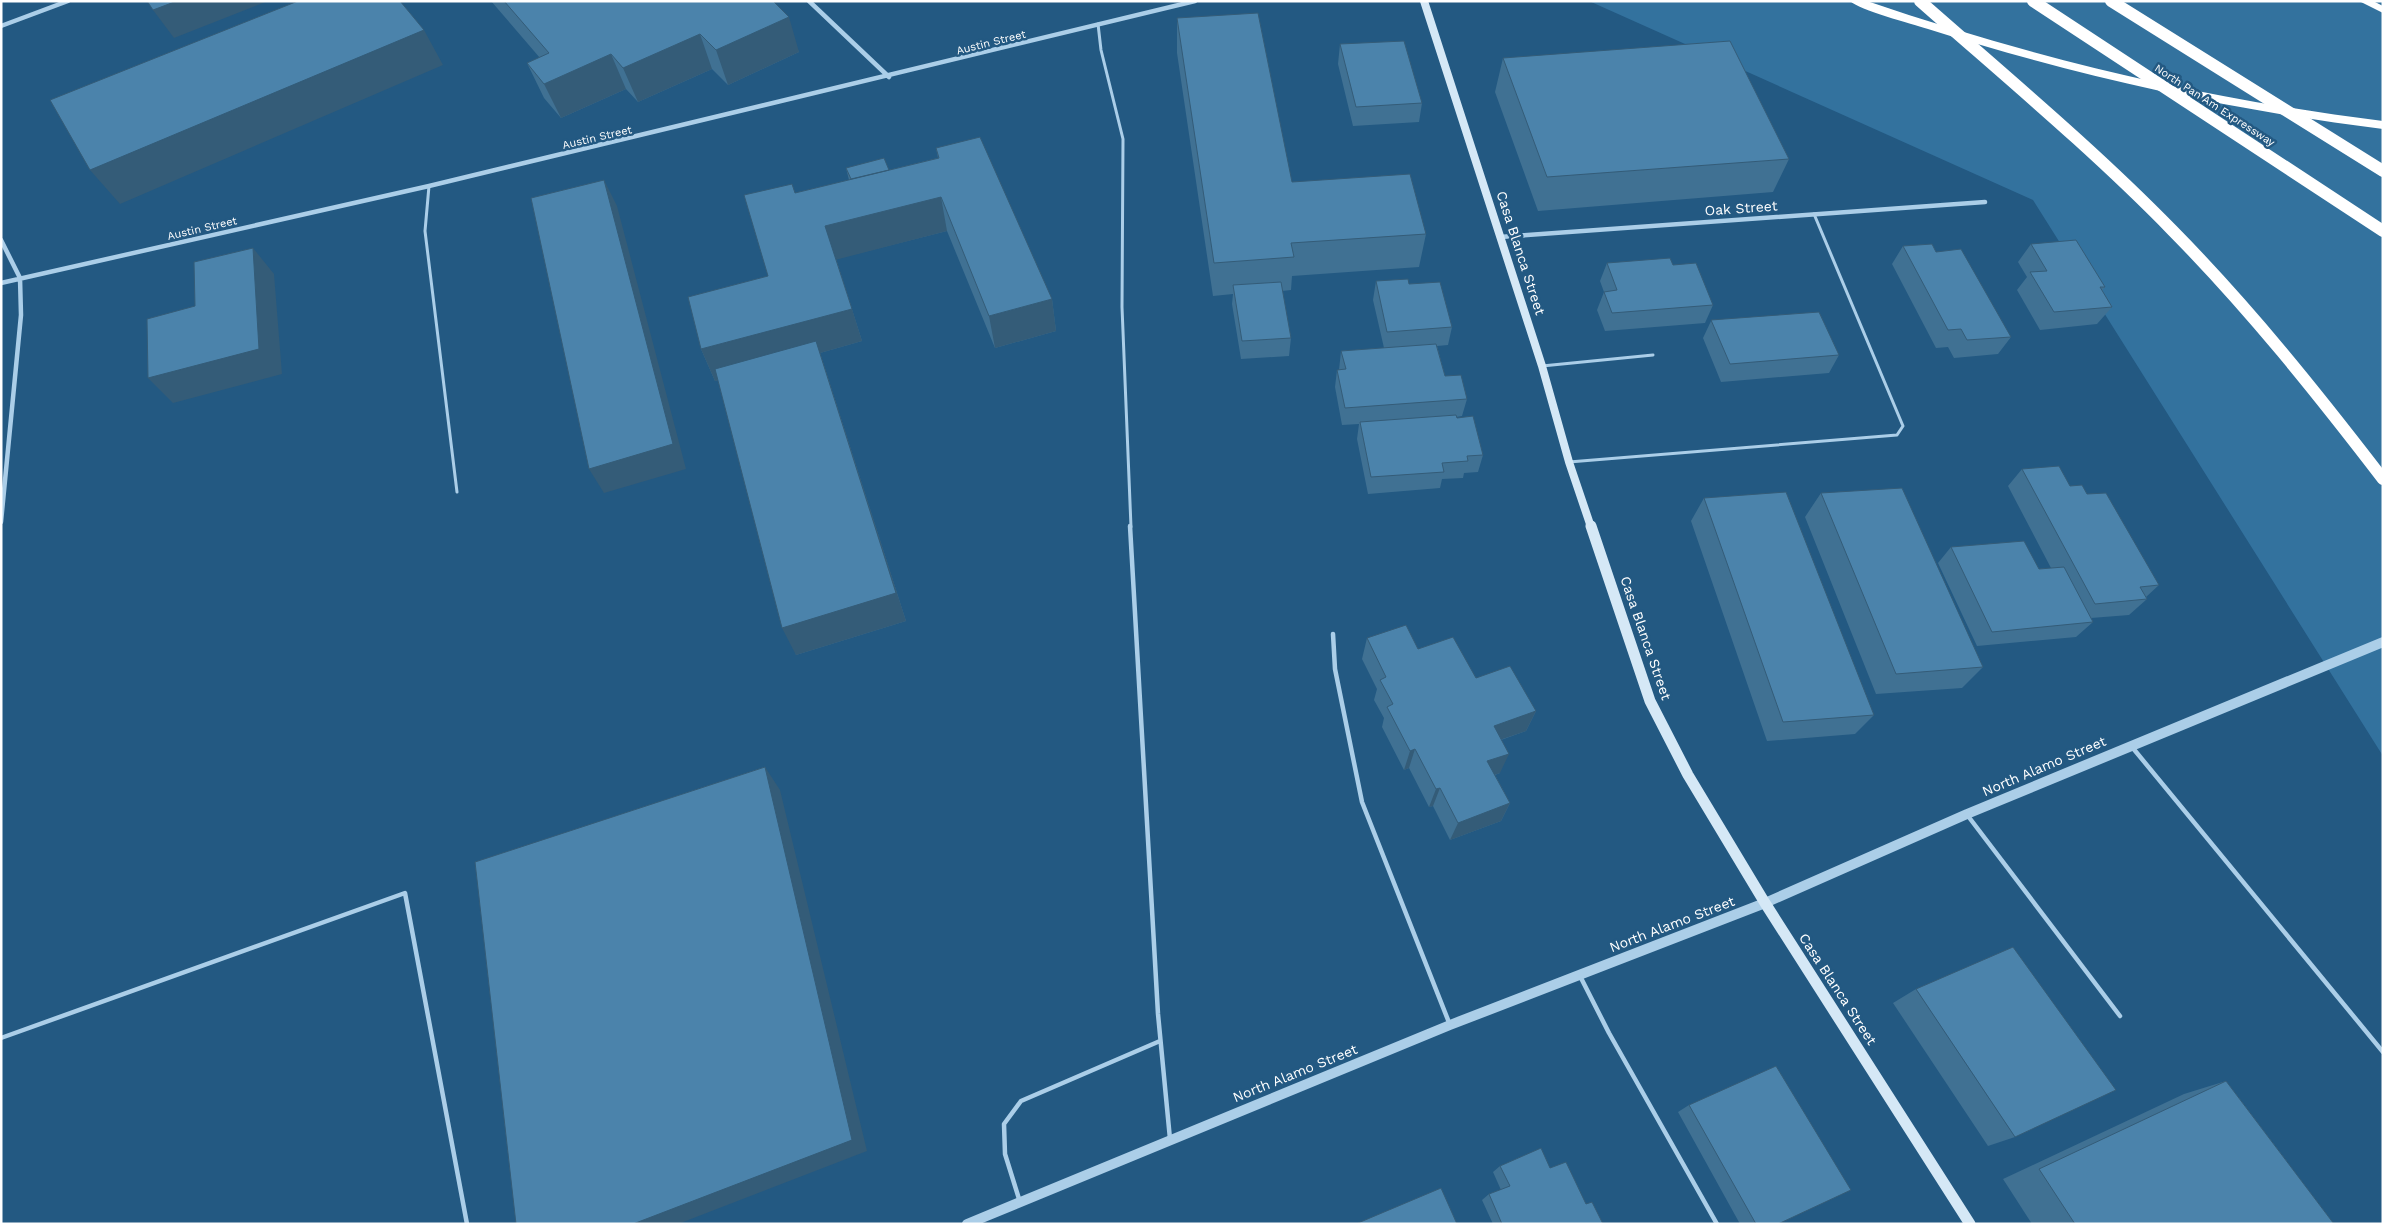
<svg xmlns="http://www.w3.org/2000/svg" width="2384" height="1225" font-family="'Work Sans',sans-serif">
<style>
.green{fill:#33729e}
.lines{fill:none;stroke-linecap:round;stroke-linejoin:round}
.service-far1{stroke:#abcee8;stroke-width:3}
.service{stroke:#abcee8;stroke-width:4.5}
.minor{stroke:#abcee8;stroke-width:4.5}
.tertiary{stroke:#abcee8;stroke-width:10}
.secondary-far1{stroke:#d5e8f6;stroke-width:8}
.secondary{stroke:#d5e8f6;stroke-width:11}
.motorway{fill:#fff;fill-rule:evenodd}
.motorway-bridge{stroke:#fff;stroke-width:12}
.wall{fill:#407193}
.shaded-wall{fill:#345c78}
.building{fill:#4b83ab;stroke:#345c78}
.labels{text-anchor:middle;stroke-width:5;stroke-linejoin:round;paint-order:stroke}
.far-street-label{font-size:11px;fill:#fff;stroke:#235982}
.street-label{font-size:14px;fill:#fff;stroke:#235982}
</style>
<rect width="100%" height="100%" fill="#235982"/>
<path class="green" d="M1589,1h794v755l-350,-556z"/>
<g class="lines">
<path class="service-far1" d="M1098,24l3,26 22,89 -1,168 9,220
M429,186l-4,45 32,261
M1542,366l111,-11
M1569,462l328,-27 6,-9 -89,-212"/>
<path class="service" d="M1130,526l28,488 12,125
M1333,634l2,35 27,133 88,223
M2132,747l251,305
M1968,816l152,200
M1580,976l29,57 108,191
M1,1038l404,-145 62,331
M1020,1202l-15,-48 -1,-30 17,-23 139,-60"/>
<path class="minor" d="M809,1l80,76
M1,26l67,-25
M1500,237l485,-35
M1,240l19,38 1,37 -20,207
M1,283l428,-97 766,-185"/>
<path class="tertiary" d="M967,1224l483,-199 315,-122 202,-89 416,-172"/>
<path class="secondary-far1" d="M1424,1l118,365 27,96 22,65"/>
<path class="secondary" d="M1591,526l59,175 38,74 77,128 205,321"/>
<path class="motorway" d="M1850,1h17c170,58 338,98 516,120v8c-155,-19 -306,-53 -455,-100 -16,-5 -69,-19 -78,-28z
M2359,1h14l10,5v7z"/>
<path class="motorway-bridge" d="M1920,1c85,75 173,148 252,229 77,78 145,163 211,249
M2033,1l350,230
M2111,1l272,170"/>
</g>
<path class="wall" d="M491,1h282l26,51 -71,33 -16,-16 -74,33 -12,-13 -65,29 -17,-20 -17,-35 13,-5z
M1177,18l115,164 134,52 -7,33 -127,9 -1,14 -9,1 9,47 -2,18 -48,3 -9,-55 1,-10 -20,2 -36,-243z
M1340,44l82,59 -3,19 -66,4 -15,-62z
M1503,58l286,101 -16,33 -235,19 -43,-119z
M936,148l116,151 4,32 -61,17 -48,-117 -111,28 26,82 -42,12 86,268 -110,34 -78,-275 -3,1 -14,-32 67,-73 27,-83 54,-13 -3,-12 43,2 49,-12z
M2031,244l74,43 -3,4 10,16 -15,17 -57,6 -23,-40 10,-13 -9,-15z
M1903,246l33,6 75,85 -13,17 -44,4 -6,-11 -12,1 -44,-84z
M1607,263l66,2 40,40 -8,18 -100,8 -8,-21 7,-18 -4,-11z
M1376,281l33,3 43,43 -4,18 -11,1 8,30 22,23 -5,17 -6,1 27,38 -5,17 -14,1 -1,5 -21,1 -2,9 -72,6 -11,-55 2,-15 -17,1 -7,-38 2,-17h2l2,-19 43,-3 -11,-48z
M1711,321l128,34 -10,18 -108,9 -18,-44z
M2022,469l65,25 72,91 -13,12 1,2 -18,16 -38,3 2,4 -17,15 -99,9 -39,-83 13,-16 88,22 12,-1 -43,-82z
M1821,493l162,174 -21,21 -86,6 -71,-177z
M1704,498l170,217 -19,19 -88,7 -76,-220z
M1367,638l51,11 58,29 60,33 -10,20 -25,9 -1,33 -5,2 15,28 -9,18 -51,19 -17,-34 -4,1 -20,-39 -5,2 -22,-43 2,-9 -10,-18 3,-11 -15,-30z
M1916,989l99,148 -27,9 -95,-143z
M2226,1081l108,143h-302l-29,-45 181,-85z
M1689,1105l89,119h-38l-62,-112z
M1500,1166l50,2 36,36 17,20h-110l-11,-24 7,-6 12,-4 -8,-18z"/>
<path class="shaded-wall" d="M177,1h91l-94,37 -21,-28z
M789,17l10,35 -71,33 -12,-35z
M424,30l19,35 -323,139 -30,-34z
M700,34l12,35 -74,33 -15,-34z
M611,54l15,35 -65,29 -17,-34z
M604,180l13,26 69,263 -82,24 -15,-24z
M941,197l6,34 -112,29 -10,-34z
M253,248l21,26 8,100 -109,29 -25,-25z
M1052,299l4,32 -61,17 -6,-32z
M852,309l10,32 -42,12 86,268 -110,34 -14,-27 38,-275 -105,28 -14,-32z
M1536,711l-10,20 -41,14 9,-19z
M1415,749l-6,19 -5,2 6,-19z
M1509,754l-9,19 -21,7 8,-19z
M765,767l15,23 87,361 -189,73h-45z
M1440,788l-7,18 -4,1 7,-18z
M1510,803l-9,18 -51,19 8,-17z"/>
<path class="building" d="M147,1h30l-24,9z
M298,1h102l24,29 -334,140 -40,-70z
M504,1h269l16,16 -73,33 -16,-16 -77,34 -12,-14 -67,30 -17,-21 22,-10z
M1258,13l34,169 118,-8 16,60 -135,9 3,14 -80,6 -37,-245z
M1404,41l18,62 -66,4 -16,-63z
M1730,41l59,118 -242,18 -44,-119z
M980,137l72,162 -63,17 -48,-119 -116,29 27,83 -151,40 -13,-52 80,-21 -24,-81 48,-11 3,9 144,-35 -3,-10z
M884,158l5,12 -38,9 -5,-11z
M604,180l69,264 -84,25 -58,-271z
M2076,240l29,47h-5l12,20 -58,5 -24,-40 17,-1 -16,-27z
M1932,244l4,8 25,-3 50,88 -44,3 -6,-11 -13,1 -45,-84z
M253,248l6,101 -111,29 -1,-59 48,-13 -1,-44z
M1670,258l3,7 23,-2 17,42 -101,8 -8,-21 13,-2 -10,-27z
M1408,279l1,5 31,-2 12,45 -65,5 -11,-51z
M1281,282l10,56 -49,3 -9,-56z
M1819,312l20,43 -109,9 -19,-44z
M816,341l80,252 -114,35 -67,-259z
M1436,344l9,32 16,-1 6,24 -122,9 -8,-38 9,-1 -5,-18z
M1456,415l1,3 16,-2 10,39 -16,1 1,5 -26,2 2,9 -73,5 -11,-55z
M2059,466l11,20 12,-1 5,9 19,-1 53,92 -19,2 7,12 -52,5 -73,-135z
M1902,488l81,179 -87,7 -75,-181z
M1786,492l88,223 -91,7 -79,-224z
M2024,541l15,28 25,-2 29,55 -101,10 -41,-85z
M1406,625l12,24 35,-12 23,41 34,-12 26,45 -42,15 15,28 -22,7 23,42 -52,20 -18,-35 -4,1 -21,-40 -5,2 -23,-44 6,-3 -13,-24 6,-3 -19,-39z
M765,767l87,373 -219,84h-117l-41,-362z
M2013,947l103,143 -101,47 -99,-148z
M1776,1066l75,124 -73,34h-22l-67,-119z
M2226,1081l108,143h-259l-36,-55z
M1541,1148l9,20 16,-6 20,42 6,-2 11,22h-101l-13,-30 21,-8 -10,-20z
M1441,1188l16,36h-98l-1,-1z"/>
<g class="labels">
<g class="far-street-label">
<text transform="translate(991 42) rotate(-14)" y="4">Austin Street</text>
<text transform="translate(2215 105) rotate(33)" y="4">North Pan Am Expressway</text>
<text transform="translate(597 137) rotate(-13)" y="4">Austin Street</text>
<text transform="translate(202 228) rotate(-13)" y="4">Austin Street</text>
</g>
<g class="street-label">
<text transform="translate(1741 208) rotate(-4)" y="5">Oak Street</text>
<text transform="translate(1521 253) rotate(72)" y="5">Casa Blanca Street</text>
<text transform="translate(1646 638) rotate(71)" y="5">Casa Blanca Street</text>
<text transform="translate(2044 766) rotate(-23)" y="5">North Alamo Street</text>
<text transform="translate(1672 924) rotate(-21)" y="5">North Alamo Street</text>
<text transform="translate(1838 989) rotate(57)" y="5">Casa Blanca Street</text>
<text transform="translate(1295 1073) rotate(-22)" y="5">North Alamo Street</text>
</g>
</g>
<rect width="2384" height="1225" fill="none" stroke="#ffffff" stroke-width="5"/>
</svg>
